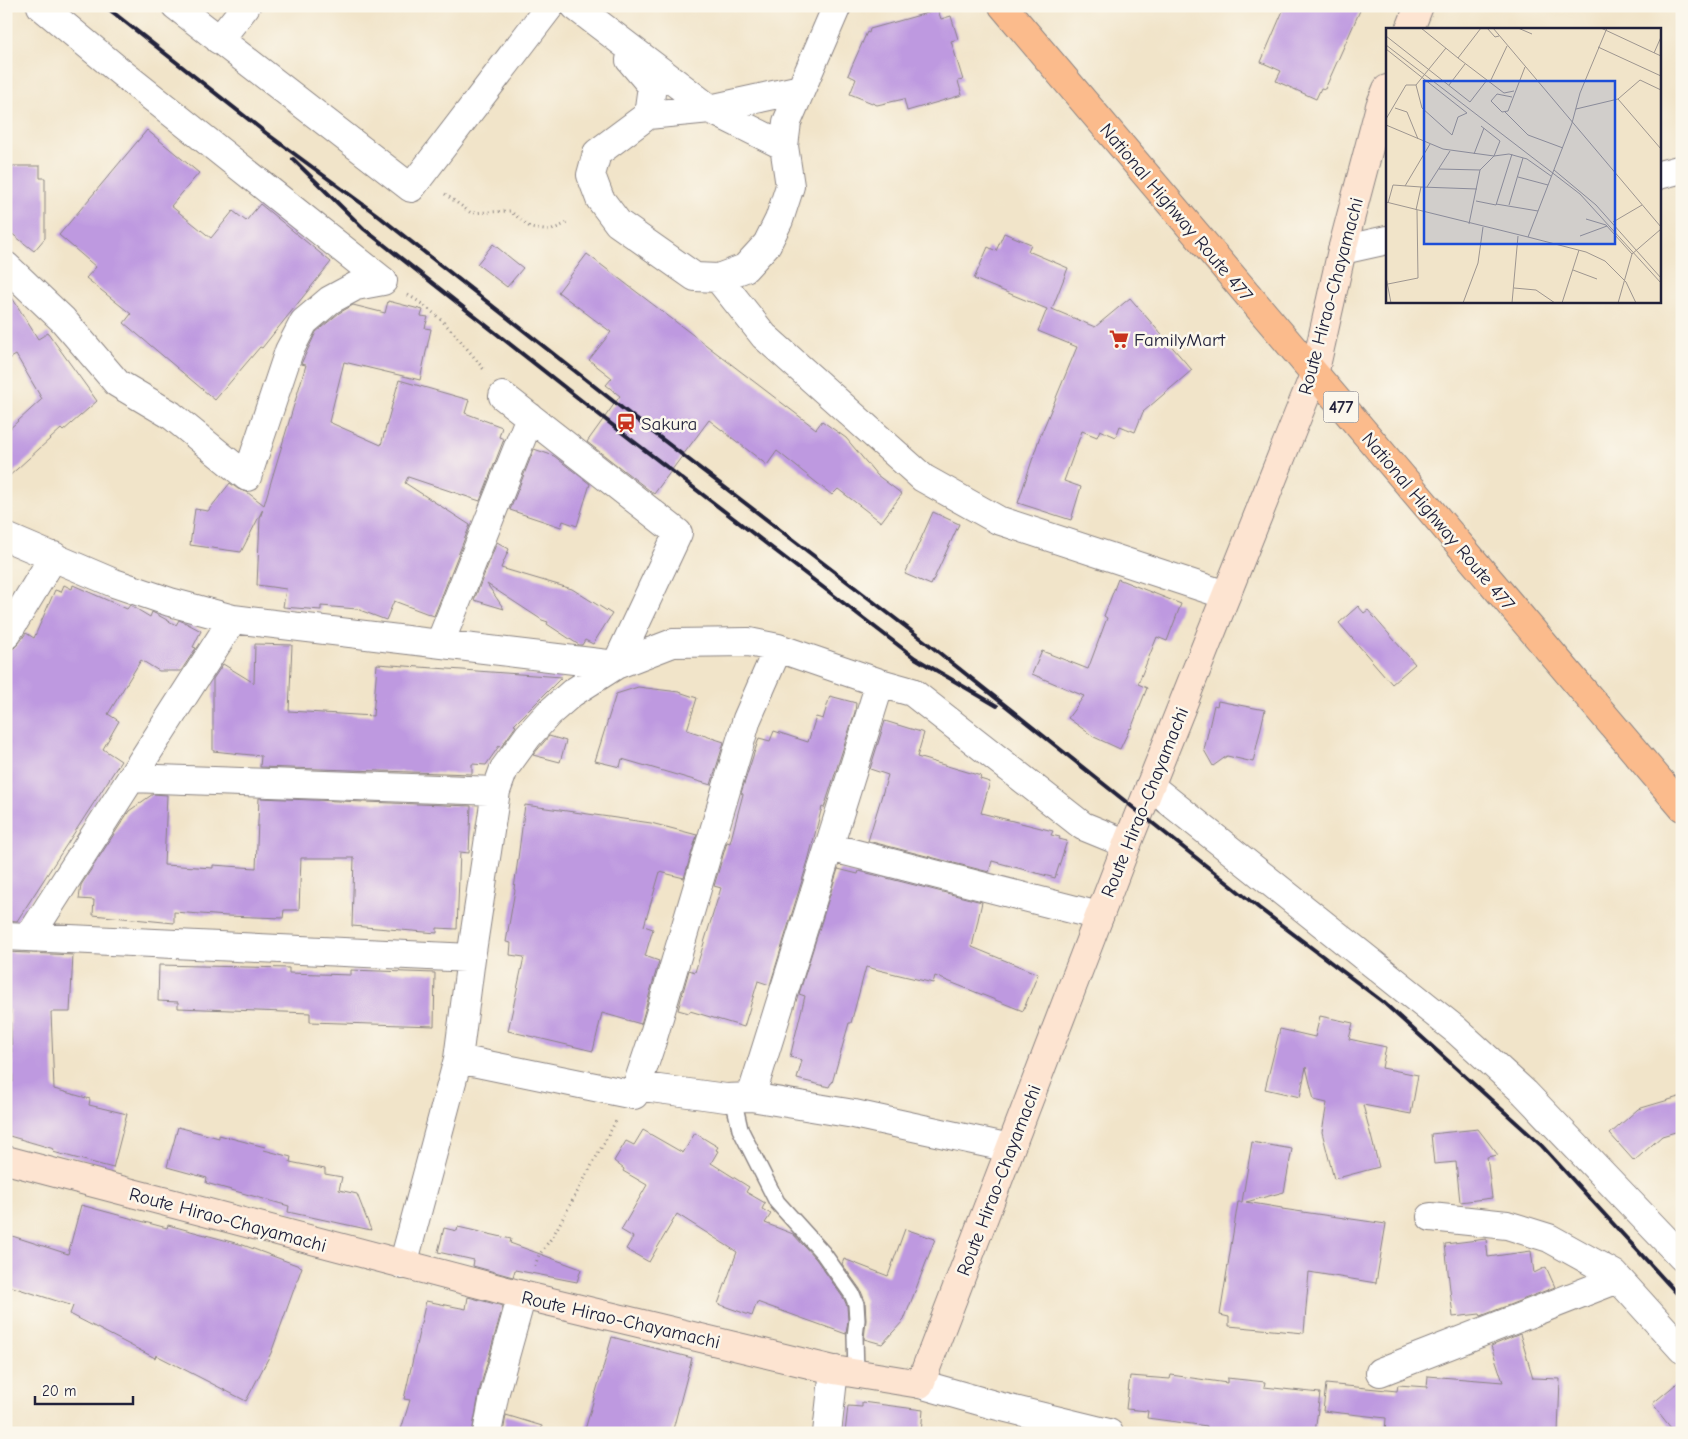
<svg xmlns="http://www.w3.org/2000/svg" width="1688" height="1439" font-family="'Comic Neue',sans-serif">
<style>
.building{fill:#be99e0}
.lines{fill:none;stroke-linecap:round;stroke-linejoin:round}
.lane-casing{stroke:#8a8382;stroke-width:18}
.street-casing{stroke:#8a8382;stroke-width:30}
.secondary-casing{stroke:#8a8382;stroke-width:30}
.highway-casing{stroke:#8a8382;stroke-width:30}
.path{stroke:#8a8382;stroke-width:3;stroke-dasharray:1 4;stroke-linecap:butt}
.lane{stroke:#fff;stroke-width:15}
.street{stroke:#fff;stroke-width:28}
.secondary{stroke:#fde4d1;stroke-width:28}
.highway{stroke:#fbbb8c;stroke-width:28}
.rail{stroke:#22223b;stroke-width:4}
.labels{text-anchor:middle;stroke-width:5;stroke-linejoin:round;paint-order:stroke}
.shield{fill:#fbf7ec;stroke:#636270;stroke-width:1}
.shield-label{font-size:18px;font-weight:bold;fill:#22223b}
.street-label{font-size:19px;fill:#22223b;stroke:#fbf7ec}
.poi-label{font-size:19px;fill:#22223b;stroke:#fbf7ec;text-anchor:start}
.inset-road{fill:none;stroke:#9e9690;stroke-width:1}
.view{fill:#1d4ed8;fill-opacity:0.15;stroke:#1d4ed8;stroke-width:2.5}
.inset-edge{fill:none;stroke:#22223b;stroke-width:2.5}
</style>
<rect width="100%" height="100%" fill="#fbf7ec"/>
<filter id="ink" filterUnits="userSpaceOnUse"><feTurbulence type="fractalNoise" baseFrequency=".02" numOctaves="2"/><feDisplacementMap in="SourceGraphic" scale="10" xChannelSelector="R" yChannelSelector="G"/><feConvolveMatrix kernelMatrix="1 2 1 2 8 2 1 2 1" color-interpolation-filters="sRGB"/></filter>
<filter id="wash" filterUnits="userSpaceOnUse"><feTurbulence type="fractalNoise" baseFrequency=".0096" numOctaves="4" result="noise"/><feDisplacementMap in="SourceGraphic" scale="20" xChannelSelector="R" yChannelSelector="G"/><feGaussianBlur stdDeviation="1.12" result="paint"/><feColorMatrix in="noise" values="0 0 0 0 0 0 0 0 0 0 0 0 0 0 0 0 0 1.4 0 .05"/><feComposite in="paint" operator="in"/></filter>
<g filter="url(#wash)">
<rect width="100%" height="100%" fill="#f1e4c9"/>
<g id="blocks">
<path class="building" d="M1285,6h77l-37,83 -4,-1 -5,11 -40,-18 5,-10 -20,-9z
M938,10l3,9 10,-3 7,23 -7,2 12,39 -5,1 4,14 -55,16 -3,-12 -27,6 -27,-11 6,-15 -8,-4 19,-43 2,1 1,-4z
M147,130l52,43 -28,33 40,32 22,-27 13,10 14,-17 71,58 -69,86 -2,-1 -45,53 -91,-77 7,-9 -45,-36 10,-11 -37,-32z
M6,166h34v12h5v60l-11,13 -28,-22z
M1004,233l27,11 -3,7 40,17 -16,41 43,18 35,-29 62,72 -49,42 -8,20 -15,-6 -4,11 -16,-7 -3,7 -15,-6 -18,50 17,6 -10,33 -53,-17 21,-64 38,-92 -39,-16 9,-22 -73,-30 14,-32 8,4z
M493,244l30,24 -16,19 -30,-23z
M587,254l229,175 6,-8 24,17 31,37 25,19 -21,28 -43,-33 -6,6 -55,-44 -10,14 -58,-45 -55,74 -67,-52 33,-46 -14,-11 6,-7 -23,-18 22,-28 -53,-40z
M6,288l32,51 10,-6 49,68 -34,30 -2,-2 -55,50v-47l36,-33 -26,-44 -10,6z
M388,301l35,9 -2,6 7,1 -3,11 6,1 -11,51 -76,-18 -15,60 52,23 18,-65 70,20 -4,13 37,14 -3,10 5,2 -24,62 -72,-24 -3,6 65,42 -36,91 -40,-15 -8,19 -29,-11 -36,-3v4l-38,-3 3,-18 -29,-4 3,-67 3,-9 -22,43 -51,-7 5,-36 13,2 22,-28 8,6 9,3 17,13 42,-140 -5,-1 15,-32 23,-19 14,-8 32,8z
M534,449l20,7 36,28 -13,42 -14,-5 -2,6 -51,-17z
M933,512l26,12 -28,61 -26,-11z
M497,542l12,7 -8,19 71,21 40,25 -19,30 -8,-4 -3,5h-3l-32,-21 1,-2 -6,-2 -55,-36 17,25 -30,-9z
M1118,579l63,25 -14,37 -10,-4 -19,47 9,4 -16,41 -1,-1 -10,21 -26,-12 -26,-19 16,-22 -52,-22 10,-23 46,18 19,-51 -3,-2z
M64,585l8,4 1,-4 54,24 3,-4 20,12 2,-5 4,2 20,11 3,-5 7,3 15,8 -8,16 3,1 -15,23h-22l-18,-11 -33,54 11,7 -16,28 18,12 -104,160 -11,-1v-269l8,-3 5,-5 7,-10 8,5 21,-48 6,2z
M1358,606l6,7 4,-3 47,54 -23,20 -53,-61z
M255,644l37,1 -3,66 84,5 4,-52 185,13 -48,48 2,1 -15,21 -2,-1 -13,19 -14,-1v10l-212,-7 1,-11 -48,-5v-72l10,-15 31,19z
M638,687l41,5 18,6 -10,32 37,12 -13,43 -89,-26 -2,8 -25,-6 21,-67z
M830,696l26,7 -1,9 -31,96 -2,-1 -14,54 -38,124 -12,-4 -14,46 -54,-16 -1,2 -11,-3 11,-40 6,2 26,-84 -7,-2 13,-44 3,1 13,-49 -2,-1 18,-55 11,3 4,-10 34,11 8,-25 7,2z
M1218,701l47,9 -12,52 -26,-6 -14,10 -9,-16 10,-45 3,1z
M885,721l39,12 -7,24 64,19 -1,3 10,3 -9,31 72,18 -2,4 9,2 -1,2 8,2 -12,37 -63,-17 -3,11 -121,-31 20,-66 -18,-6z
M549,736l17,5 -6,21 -27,-7z
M153,794l14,1 -3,70 49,3v-3l43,3 3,-70 212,8 -2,47 -9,-1 -3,77 -20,-1v5l-85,-7 2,-68h-53l-2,52h-15l-1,8 -56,-2 -53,-4v11l-81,-8 1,-15 -15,-1 2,-14 48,-74z
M525,805l126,18 46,12 -13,43 -24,-6 -16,54 9,3 -8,27 14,5 -18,63 -39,-11 -9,38 -85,-20 16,-74 -14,-2 1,-12 -5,-1 9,-52 -1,-1z
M838,869l20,5 1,-3 123,31 -10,45 66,27 -15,37 -88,-35 -2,7 -67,-16 -15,56h-2l-17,60h-1l-2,4 -32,-8 5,-19 -12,-3 15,-61 -6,-2z
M6,952l67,3 -3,57h-19l3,77 36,10 -1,6 38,9 -14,54 -60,-16 1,-3 -48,-14v-55l7,2 -3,-72h-4z
M159,965l130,3v5l62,2v-5l84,3 -1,53 -124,-4v-9l-132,-5v-6l-20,-1z
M1320,1016l33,7 -4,16 37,8 -4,21 36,7 -7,39 -48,-9 16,62 -45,12 -12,-47 5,-29 -13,-3 -8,-33 -6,30 -35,-8 15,-60 35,8z
M1682,1096v34l-20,6 -28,25 -24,-27 28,-25z
M178,1127l41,11v-3l46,12 -1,3 27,7 -1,5 35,7v5l17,3 -3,13 18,4 14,36 -83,-18 1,-6 -83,-23 1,-5 -40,-11z
M1478,1129l20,26 -11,2 5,41 -32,4 -4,-40 -22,2 -3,-30z
M643,1130l40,23 12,-20 23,14 -2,3 2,1 -7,12 38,24 -3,5 19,11 -3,6 9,5 -6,9 28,11 23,25 28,40 3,7 1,14 -2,14 -89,-32 -5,14 -34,-12 19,-52 -60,-38 -28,48 -23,-13 7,-12 -12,-7 26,-45 -24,-14 1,-2 -10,-8 12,-20 8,4z
M1252,1142l40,7 -8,43 -38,10 36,6v1l104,15 -10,59 -67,-11 -5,61 -75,-7v-9l-9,-2 18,-113h4z
M81,1205l86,23 1,-3 75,20 59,22 -31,86 -25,48 -90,-46 -1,3 -85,-44 3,-8 -67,-21v-51l62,20z
M458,1227l53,12 -1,4 71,26 -4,13 -62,-12 -2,7 -40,-11 1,-6 -36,-8 6,-24 13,3z
M905,1229l30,10 -31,81 -22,24 -18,-5 2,-19 -1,-19 -5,-12 -18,-25 2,-5 44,17z
M1486,1239l2,18 43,-6 3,22 12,-6 9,20 -74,29 -1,-2 -27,3 -8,-73z
M468,1297l35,9 -23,82 -8,45h-72l10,-33 -6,-1 22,-98 40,8z
M1520,1334l13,44 27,1 -2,54h-173l1,-15 -63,-7 3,-27 71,7 1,-6 29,2 1,-11 75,6 -12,-36z
M612,1337l80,21 -20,75h-88z
M1171,1375l56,8v-5l38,4 -1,5 56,6 -5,40h-109l1,-7 -60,-8 1,-7 -22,-2 4,-33 40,3z
M1682,1379v54h-7l-23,-29z
M862,1402l61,8 -2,23h-76l3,-27 14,1z
M506,1415l36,11 -1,7h-38z"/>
</g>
</g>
<g filter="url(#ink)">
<use href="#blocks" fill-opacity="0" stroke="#8a8382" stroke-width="1"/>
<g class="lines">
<defs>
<path id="lane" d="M733,1098l7,31 37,73 46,51 29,41 4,10 1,16 -2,16 1,37"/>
<path id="street" d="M41,6l82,68 260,207
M176,6l235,182 139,-182
M575,6l135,103 91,-20
M219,40l27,-34
M630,60l22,26 -4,29
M784,146l-74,-37 -62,6 -51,38 -6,22 9,24 18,24 77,54 23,1 27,-10 22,-24 12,-24 11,-34 -6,-40 3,-24 50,-116
M1659,175l23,-6
M1342,250l45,-10
M6,266l57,54 54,63 54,32 76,62 42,-126 15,-29 26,-22 26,-14 27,-5
M718,278l46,58 159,142 75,42 228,75
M503,396l175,137 -62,132
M6,537l108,46 56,19 63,17 383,46
M6,635l48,-79
M440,643l90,-226
M131,778l365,13
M1150,786l306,244 69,63 157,164
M829,847l270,69
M6,936l465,22
M30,936l203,-317
M458,1059l176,36 18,-54 95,-322 31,-71
M636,1086l90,12 25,-1 103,17 156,34
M751,1097l129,-414
M1431,1217l76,8 42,13 65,36 68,75
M403,1265l55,-206 13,-101 25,-167 8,-22 24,-33 21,-23 23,-20 44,-28 57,-22 76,-1 29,6 102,35 32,9 171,134 44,18
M1380,1372l238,-93
M920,1384l74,21 115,28
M487,1433l8,-41 27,-97
M827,1433l7,-63"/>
<path id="secondary" d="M1410,29l9,-23
M6,1160l516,135 312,75 86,14 207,-540 187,-469 28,-125 38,-144 7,-17"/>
<path id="highway" d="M1003,6l679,801"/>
</defs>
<use href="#lane" class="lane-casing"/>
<use href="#street" class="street-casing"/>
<use href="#secondary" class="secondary-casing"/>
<use href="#highway" class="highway-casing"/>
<path class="path" d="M445,194l26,19 39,-2 21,17 19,3 17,-8
M408,295c33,19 54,47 77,76
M535,1266l4,-11 14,-19 63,-115"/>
<use href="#lane" class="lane"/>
<use href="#street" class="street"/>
<use href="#secondary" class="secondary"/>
<use href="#highway" class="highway"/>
<path class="rail" d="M105,6l161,127 110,81 256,202 295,227 332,265 124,94 158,143 141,154
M293,159l71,70 256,202 295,227 82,48"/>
</g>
</g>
<defs>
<symbol id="supermarket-bare" viewBox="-9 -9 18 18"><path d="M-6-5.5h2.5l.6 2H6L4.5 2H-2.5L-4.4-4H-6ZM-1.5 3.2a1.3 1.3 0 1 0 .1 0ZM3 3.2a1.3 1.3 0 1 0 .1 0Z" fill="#c8321e" stroke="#fbf7ec" stroke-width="2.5" paint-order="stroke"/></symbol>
<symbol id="station-bare" viewBox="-9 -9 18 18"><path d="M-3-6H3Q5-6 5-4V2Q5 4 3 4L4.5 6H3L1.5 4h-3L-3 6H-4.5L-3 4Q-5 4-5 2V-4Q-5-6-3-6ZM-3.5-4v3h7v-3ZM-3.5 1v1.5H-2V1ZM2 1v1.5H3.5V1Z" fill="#c8321e" stroke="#fbf7ec" stroke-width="2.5" paint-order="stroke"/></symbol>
</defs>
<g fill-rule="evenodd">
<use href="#supermarket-bare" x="1105" y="325" width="28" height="28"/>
<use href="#station-bare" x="612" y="409" width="28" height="28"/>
</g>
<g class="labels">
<rect class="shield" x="1323.5" y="391.5" width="35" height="31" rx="4"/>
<g class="shield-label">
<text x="1341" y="413">477</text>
</g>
<g class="street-label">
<text transform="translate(1177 212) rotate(50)" y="7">National Highway Route 477</text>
<text transform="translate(1330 296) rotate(-75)" y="7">Route Hirao-Chayamachi</text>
<text transform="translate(1439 521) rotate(50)" y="7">National Highway Route 477</text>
<text transform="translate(1144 802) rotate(-68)" y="7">Route Hirao-Chayamachi</text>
<text transform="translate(998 1180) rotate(-69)" y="7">Route Hirao-Chayamachi</text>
<text transform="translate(228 1219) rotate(15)" y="7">Route Hirao-Chayamachi</text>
<text transform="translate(621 1319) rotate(13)" y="7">Route Hirao-Chayamachi</text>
</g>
<g class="poi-label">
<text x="1134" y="346">FamilyMart</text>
<text x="641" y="430">Sakura</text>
</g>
</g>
<g transform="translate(1386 28)">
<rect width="275" height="275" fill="#f1e4c9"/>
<path class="inset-road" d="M35,0l37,30 23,-30M101,0l8,9 4,-1M107,0l168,199M132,0l14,6M215,0l60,28M0,8l84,66 17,-22M0,17l194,149 81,89M212,19l63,29M0,21l81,64 -9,4 -6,18 -30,-27 -6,-23M268,25l7,-16M72,30l46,35 10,-2M104,54l17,-36M63,57l16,-21M126,69l-15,-3 -6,7 11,11 6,-1 17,-44M232,71l43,50M9,80l12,4 11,27M190,81l42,-10 22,-19 21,10M119,84l23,23 35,13M0,91l20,-34h10l30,-37M0,97l57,24 51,7M95,98l19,15 -6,15M88,126l10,-26M53,141l41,1M168,142l42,35 65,73M132,149l30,8M19,158l25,-42M41,159l23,-36M90,173l20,4 16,-51M0,174l142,35 44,-114 8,-30 27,-65M2,175l5,-18 28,2M110,176l42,7M123,177l14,-47M30,182l5,-23 56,2M200,191l20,6 26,29M227,194l29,-17M83,196l11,-54 14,-14 15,-2 18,5 24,17M194,208l27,-10M142,209l58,15 19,9 21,21 10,21M187,242l24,9M0,249l5,26M2,256l30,-6 -1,-68M128,260l22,2 19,13M77,275l15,-40 5,-36M126,275l6,-67M176,275l17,-53M232,275l14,-49 29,-25"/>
<path class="view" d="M38,53h191v163h-191z"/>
<rect width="275" height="275" class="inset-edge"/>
</g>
<rect width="1688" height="1439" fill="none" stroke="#fbf7ec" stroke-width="25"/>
<path d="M35 1396v8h98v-8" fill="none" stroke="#22223b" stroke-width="2.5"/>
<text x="42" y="1396" font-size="15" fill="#22223b" stroke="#fbf7ec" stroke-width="4" paint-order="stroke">20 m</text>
</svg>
